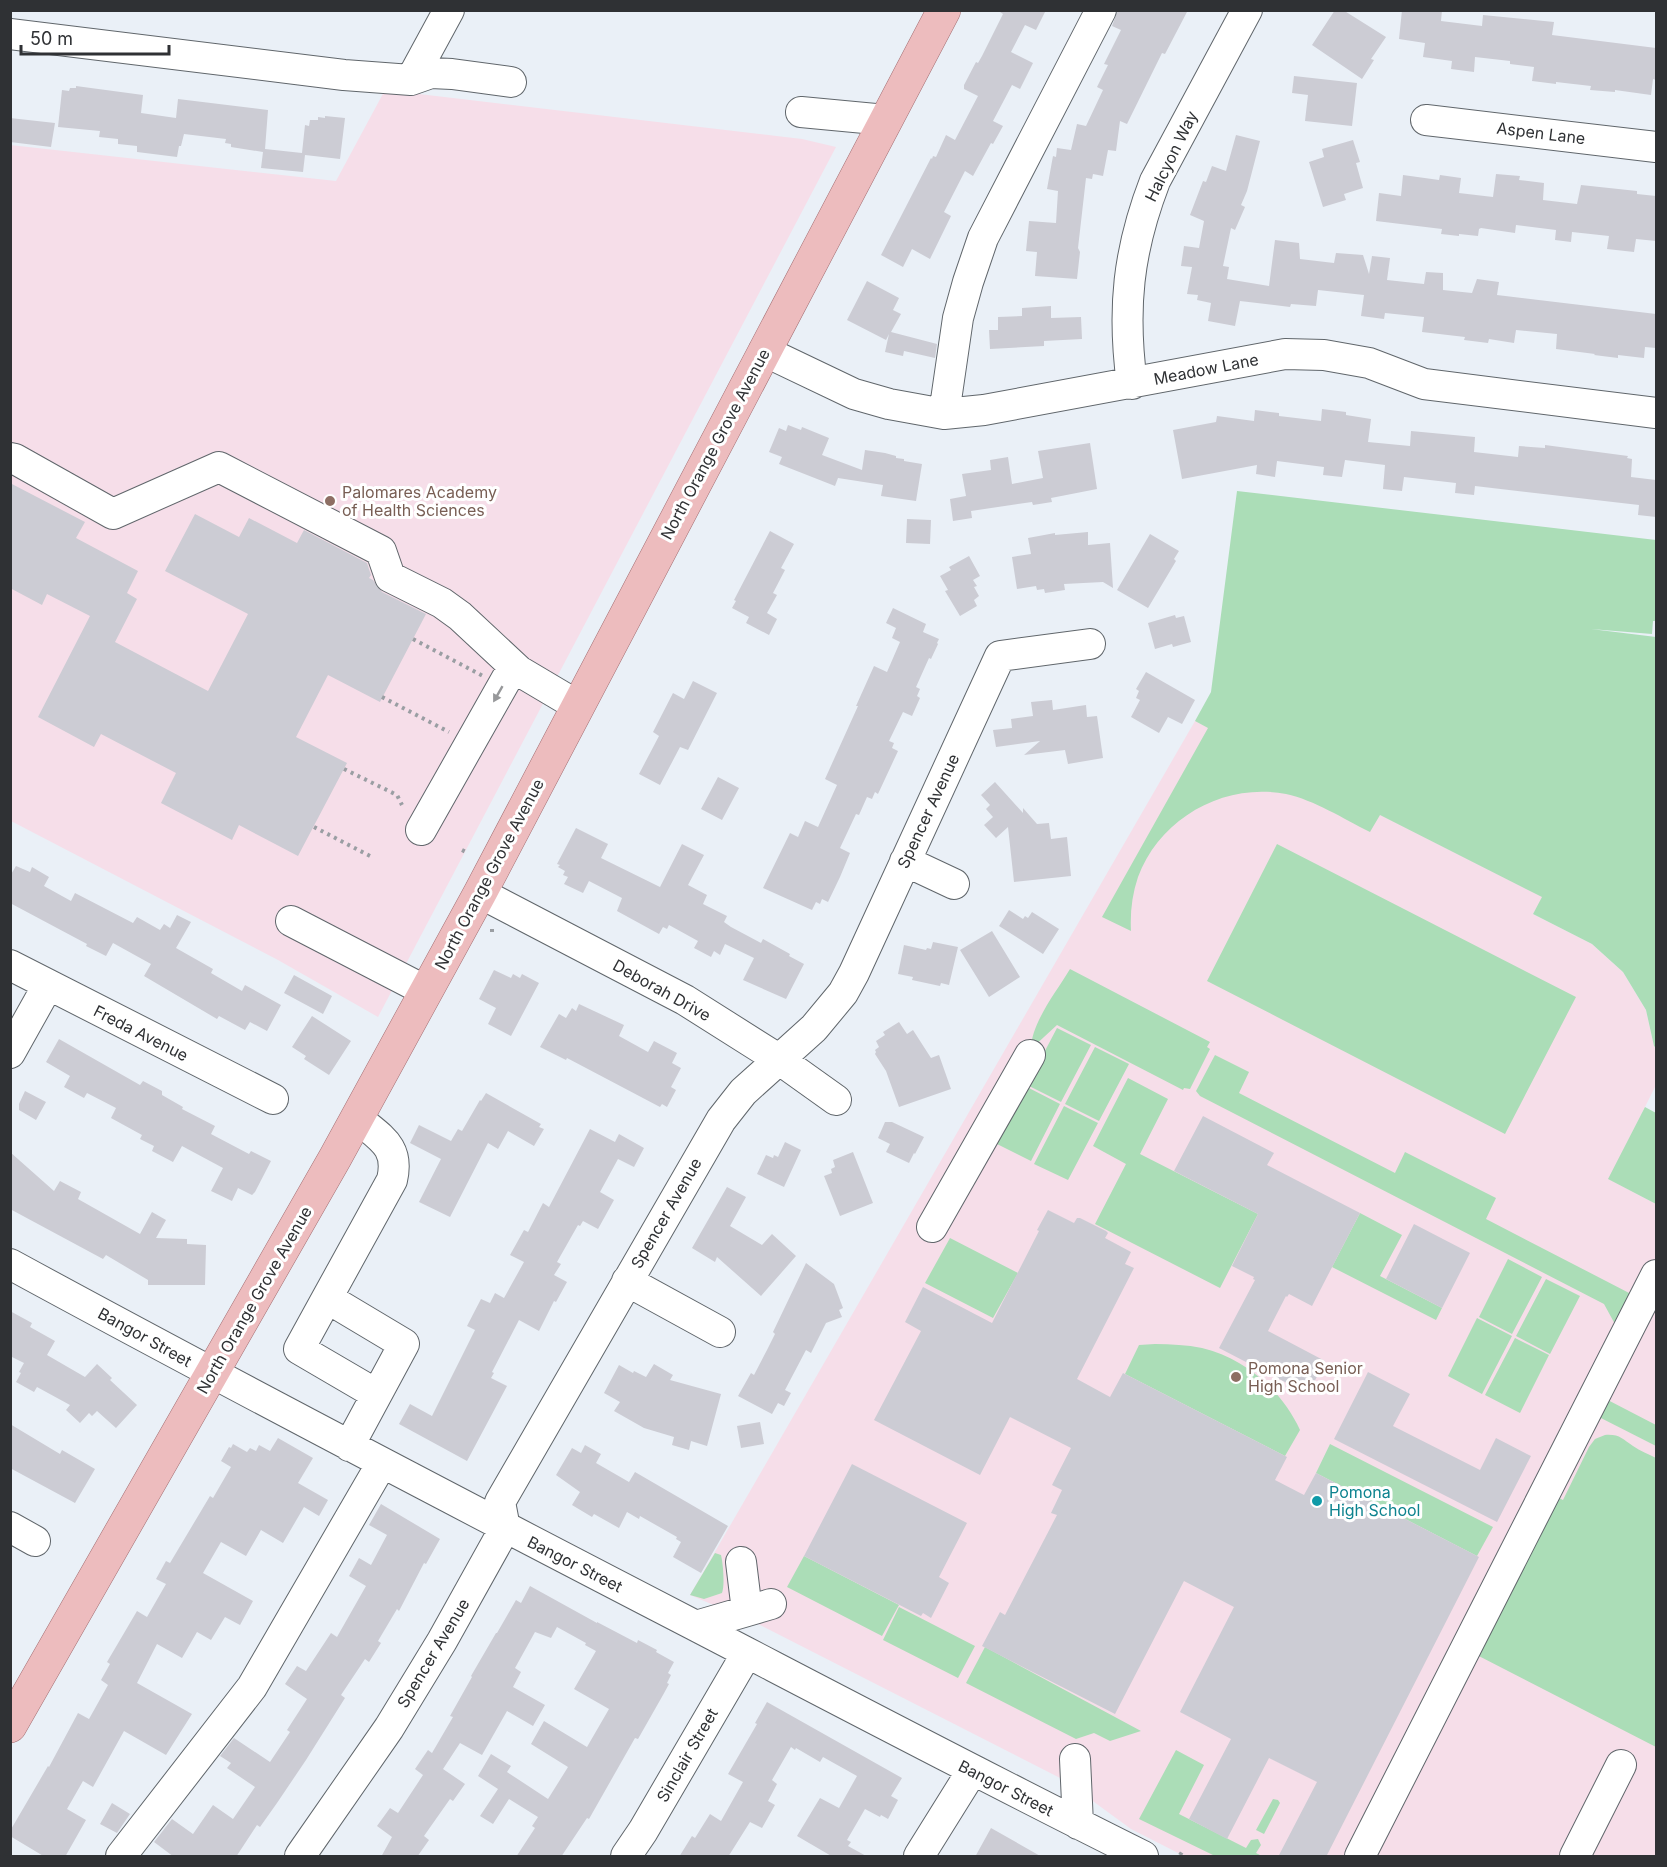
<svg xmlns="http://www.w3.org/2000/svg" width="1667" height="1867" font-family="Inter,sans-serif">
<style>
.education{fill:#f6dee9}
.green{fill:#abddb7}
.building{fill:#ccccd4}
.lines{fill:none;stroke-linecap:round;stroke-linejoin:round}
.minor-casing{stroke:#60666b;stroke-width:32}
.major-casing{stroke:#a36e72;stroke-width:34}
.path{stroke:#9a9ea3;stroke-width:4;stroke-dasharray:3 4.5;stroke-linecap:butt}
.minor{stroke:#fff;stroke-width:30}
.major{stroke:#edbcbe;stroke-width:33}
.oneway{fill:#97989a}
.education-dot{fill:#8d6e63;stroke:#fff;stroke-width:2}
.culture-dot{fill:#0f9aa8;stroke:#fff;stroke-width:2}
.labels{text-anchor:middle;stroke-width:6;stroke-linejoin:round;paint-order:stroke}
.street-label{font-size:16px;fill:#2f3134;stroke:#fff}
.education-label{font-size:16px;fill:#785e54;stroke:#fff;text-anchor:start}
.culture-label{font-size:16px;fill:#0d838f;stroke:#fff;text-anchor:start}
</style>
<rect width="100%" height="100%" fill="#eaf0f7"/>
<path class="education" d="M385,90l417,49 34,8 -458,870 -100,-57 -267,-139 -1,-676 326,36z
M1195,721l348,176 -10,17 59,30 31,28 23,38 8,36 2,2v37l-47,94 47,25v652h-472l-53,-27 -67,-49 -306,-156 -68,-29z"/>
<path class="green" d="M1237,491l419,49v81h-3l-1,13 -61,-5 65,8v411l-2,-2 -8,-36 -23,-38 -31,-28 -59,-30 9,-17 -162,-82 -10,17c-26,-13 -56,-32 -84,-38 -62,-12 -126,24 -148,83 -6,18 -8,36 -7,54l-29,-14 106,-189 -13,-7 16,-29z
M1277,844l299,153 -71,137 -298,-153z
M1070,969l140,73 -3,5 3,2 -20,40 -6,-1 -1,2 -126,-65 -26,24c0,-26 26,-58 39,-80z
M1057,1028l34,17 -30,57 -34,-17z
M1095,1047l34,17 -30,57 -34,-17z
M1215,1055l34,17 -10,21 156,80 10,-21 91,46 -10,21 147,76 -17,31 -12,-22 -404,-208 -4,-5z
M1128,1078l40,21 -28,55 118,60 -38,74 -125,-64 31,-60 -33,-18z
M1027,1087l33,17 -29,57 -34,-17z
M1064,1106l34,17 -30,57 -34,-16z
M1645,1107l11,6v91l-48,-25z
M1360,1213l42,22 -22,41 62,32 -6,12 -104,-53z
M950,1238l68,35 -25,45 -68,-35z
M1508,1259l34,18 -30,57 -33,-17z
M1546,1279l34,17 -30,58 -34,-18z
M1477,1318l35,18 -30,58 -34,-18z
M1515,1338l34,17 -29,58 -35,-18z
M1155,1344c16,0 32,1 47,4 43,10 80,43 98,82l-15,26 -160,-82 14,-29z
M1602,1397l54,28v21l-63,-32z
M1605,1435c15,-1 17,4 28,11 7,5 16,8 23,12v289l-185,-95 80,-158 12,6 26,-53 6,-8z
M1330,1444l163,83 -16,29 -161,-83z
M715,1553l6,2c2,8 4,30 1,38l-18,6 -14,-4z
M804,1556l95,49 -17,31 -95,-49z
M899,1607l76,39 -17,32 -75,-38z
M985,1647l156,84 -31,10 -16,-8 -18,6 -110,-56z
M1176,1750l28,15 -25,49 67,34 5,-8 7,-1 3,6 -5,8 6,3h-47l-76,-37z
M1273,1799l5,1 2,3 -16,31 -8,-4z"/>
<path class="building" d="M997,10h49l-10,20 -11,-5 -14,27 22,11 -13,26 -8,-4 -19,36 10,5 -10,18 -2,-1 -18,33 -8,-5 -21,41 7,4 -21,43 -18,-10 -9,18 -22,-12 50,-97 1,1 1,-3 3,1 10,-22 9,5 23,-44 -14,-7v-4l12,-23 2,1 4,-7 21,-42z
M1118,10h70l-23,44 -3,-1 -35,71 -7,-3 -4,30 -8,-1 -5,26 -10,-2 -1,5 -6,-1 -8,70 2,4 -3,27 -42,-3 2,-24 -11,-1 3,-30 27,2 2,-32 -11,-2 6,-33 3,1 1,-9 14,2 6,-26 9,2 17,-36 -6,-3 11,-22 -4,-1 17,-34 -9,-4z
M1335,10h8l43,27 -15,22 3,1 -12,19 -50,-34z
M1402,10h40l-1,11 41,5 1,-11 71,7 -2,13 104,13v32l-3,-1 -2,16 -36,-5v2l-25,-2 1,-4 -35,-4v2l-24,-3 2,-14 -24,-3v-3l-35,-4 -1,15 -23,-3 1,-8 -29,-4 2,-14 -26,-4z
M1294,76l63,7 -5,43 -47,-5 3,-26 -16,-2z
M76,86l67,9 -2,18 35,5 2,-19 90,11 -3,39 37,4 3,-28 4,1 1,-6h8v-3l7,1v-2l20,2 -5,41 -35,-4 -2,17 -42,-4 2,-16 -32,-5v-3l-6,-1 1,-4 -42,-5 -3,12h-2l-2,11 -40,-5v-6l-19,-2v-5l-19,-2 1,-6 -42,-4 4,-37 7,1 1,-3h6z
M10,118l45,5 -4,24 -41,-5z
M1236,135l24,6 -13,50 -6,14 4,2 -10,23 -4,-2 -8,38 6,1 -2,12 42,7 6,-46 24,3 1,16 34,4 2,-10 27,2 6,19 3,-18 18,2 -3,22 37,4 2,-12 17,1v17l29,3 5,-14 22,3 -2,13 159,19v34l-11,-1 -1,11 -26,-3v3l-24,-3 1,-1 -39,-5 1,-15 -41,-4 -2,13 -25,-4 -1,4 -24,-3 1,-3 -43,-5 2,-15 -39,-4 -1,6 -23,-3 3,-21 -46,-5 -2,16 -25,-2 -1,3 -50,-6 -5,25 -27,-5 3,-18 -14,-3 1,-5 -11,-1 5,-27 -11,-1 3,-20 15,2 5,-27 -14,-6 13,-34 3,1 6,-16 14,5z
M1353,140l7,22 -4,1 7,25 -19,6 2,6 -23,7 -14,-45 15,-5 -2,-8z
M1496,174l24,2 -1,4 25,3 -1,17 34,4 4,-19 56,6v3l19,2v45l-20,-2 -2,13 -27,-3 2,-13 -37,-4 -1,10 -16,-2 1,-10 -40,-5 -1,8 -34,-5 -2,1 -1,7 -19,-2v2l-18,-2 1,-5 -66,-8 3,-28 22,3 2,-21 36,5 1,-5 21,3 -2,15 34,4z
M867,281l32,17 -6,12 8,4 -10,18 46,12 -2,14 -31,-7 -1,5 -18,-4 4,-18 -3,6 -39,-20z
M1051,306v12l30,-1 1,22 -38,2v5l-54,3 -1,-19h9v-13l24,-1v-8z
M1322,409l24,3v3l25,4 -3,23 42,4 1,-15 64,6 -1,15 44,5 1,-11 26,2v-3l83,11 -1,2 5,1 -1,18 25,3v37l-18,-2 1,-10 -164,-19 -1,9 -19,-2 1,-10 -52,-6 -2,14 -19,-2 2,-24 -40,-5 -3,17 -19,-2 1,-8 -47,-6 -2,16 -19,-3 1,-9 -75,14 -9,-49 43,-8 1,-6 37,5 1,-11 24,3v3l42,5z
M788,425l13,5 1,-3 27,11 -7,17 40,15 3,-20 20,3 11,3v2l8,1v2l18,3 -6,37 -35,-5 2,-11 -45,-7 -3,8 -56,-22 3,-7 -13,-5 10,-24 7,3z
M1090,443l7,46 -46,9 1,4 -19,3 -1,-3 -61,9 1,7 -19,3 -3,-22 16,-3 -4,-22 29,-4 -1,-10 18,-3 4,27 31,-6 -5,-27z
M10,483l75,39 -9,16 62,33 -11,22 10,6 -22,43 93,49 40,-77 -83,-43 30,-57 44,23 10,-19 48,25 7,-13 63,33 4,12 -2,3 4,2 9,12 44,22 -46,88 -52,-27 -32,62 51,26 -49,93 -59,-31 -7,15 -71,-37 15,-30 -75,-39 -7,13 -56,-30 52,-101 -43,-22 -5,11 -32,-17z
M907,519l24,1 -1,24 -24,-1z
M770,531l24,13 -13,24 4,2 -12,23 4,2 -10,18 10,6 -8,16 -23,-12 3,-6 -17,-9 4,-7 -2,-1z
M1088,532v13l22,-2 3,45 -10,-6 -39,2 1,6 -20,3 -1,-4 -7,1 -1,-4 -19,3 -5,-32 19,-3 -3,-16 27,-5v2z
M1150,534l29,17 -5,8 2,2 -28,47 -31,-18z
M969,556l11,20 -7,4 4,6 -3,1 5,9 -5,4 3,6 -17,10 -15,-25 3,-1 -8,-14 11,-6 -2,-3z
M893,608l33,16 -3,8 16,7 -2,4 1,1 -7,15 -2,-1 -13,29 4,2 -3,7 3,2 -8,18 -9,-4 -14,29 5,2 -2,5 6,3 -20,43 -3,-2 -3,7 -5,-2 -8,18 -3,-1 -16,34 10,5 -10,24 -12,25 -6,-3 -2,5 -4,-2 -4,8 -49,-22 27,-55 8,4 7,-16 13,6 19,-42 -12,-6 33,-73h-2l18,-40 13,6 13,-30 -8,-4 4,-10 -10,-5z
M1175,615l1,3 8,-2 7,26 -18,5 -1,-3 -17,5 -7,-26z
M1146,672l49,28 -13,24 -14,-7 -9,16 -28,-16 9,-17 -4,-2 3,-7 -3,-2z
M693,681l24,12 -29,57 -8,-3 -20,38 -21,-11 20,-38 -6,-4 20,-39 11,6z
M1052,700l1,10 33,-5 1,12 10,-1 6,42 -35,6 -3,-14 -41,5 16,-14 -44,6 -3,-17 19,-2 -1,-9 22,-3 -2,-14z
M718,777l21,11 -17,32 -21,-11z
M995,782l28,31v-5l14,16 12,-1 2,16 16,-2 4,39 -57,6 -6,-55 -12,11 -12,-13 9,-8 -7,-8 4,-4 -9,-10z
M576,828l32,16 -7,14 59,29 22,-43 22,11 -16,30 19,10 -4,9 24,12 -3,6 7,5 30,16 2,-4 27,15 -1,2 15,8 -18,35 -43,-19 11,-22 -29,-14 -5,11 -6,-4 -3,6 -17,-9 4,-7 -29,-16 -2,4 -4,-2 -4,7 -42,-23 5,-13 -33,-17 -6,12 -19,-9 4,-7 -5,-2 2,-4 -7,-4 2,-2 -3,-1z
M16,866l14,6 2,-5 17,10 -5,9 27,15 4,-8 58,30 4,-6 23,13 4,-6 6,4 7,-13 14,7 -15,26 37,21 -2,4 31,18 3,-6 36,20 -14,26 -17,-9 -5,8 -26,-14 -2,3 -73,-43 7,-12 -38,-21 -7,13 -20,-10 1,-2 -77,-41v-27z
M1009,910l14,9 2,-3 3,2 4,-6 27,17 -16,25 -44,-28z
M992,931l28,46 -31,20 -29,-47z
M933,942l25,5 -9,38 -8,-2 -1,3 -28,-6 1,-3 -15,-3 6,-29 22,5 1,-2 4,1z
M494,970l17,8 2,-4 7,4 2,-4 17,9 -28,53 -23,-12 8,-16 -17,-9z
M294,975l38,21 -9,18 -39,-21z
M579,1004l45,21 -5,11 29,16 6,-11 23,12 -5,10 9,5 -10,19 5,3 -9,17 -5,-3 -2,3 -93,-49 -1,2 -26,-13 19,-33 7,4 6,-10 4,3z
M312,1016l39,25 -22,34 -25,-16 2,-3 -14,-9z
M899,1022l8,12 6,-4 18,28 8,-3 12,34 -52,18 -13,-36 -11,-17 1,-2 -1,-2 4,-3 -3,-6 9,-6 -2,-3z
M59,1039l81,46 3,-4 19,10v4l21,12 -1,2 33,17 -4,8 38,20 2,-3 20,10 -16,31 -3,3 -14,-7 -6,13 -21,-10 12,-23 -41,-22 -9,16 -21,-11 2,-5 -14,-7 2,-4 -31,-17 5,-10 -29,-15 -3,5 -20,-11 6,-11 -24,-14z
M25,1091l21,11 -10,18 -17,-10v-6z
M486,1093l55,31 -2,3 5,2 -10,17 -26,-15 -10,18 -10,-6 -38,74 -31,-15 22,-43 -31,-16 9,-18 32,16 7,-12 4,2 18,-31 1,1z
M1203,1116l71,37 -7,12 93,48 -48,93 -23,-12 -2,3 -1,-1 -18,35 57,30 -17,33 -89,-46 36,-68 -2,-1 1,-2 -22,-11 26,-52 -84,-43z
M885,1122h7l32,15 -9,17 -1,-1 -5,10 -23,-11 4,-8 -12,-6z
M590,1129l25,13 4,-8 25,14 -10,19 -16,-8 -18,33 14,8 -16,29 -15,-8 -3,5 -2,-1 -21,37 4,2 -7,11 13,7 -11,20 -2,-1 -15,30 -20,-11 -27,52 2,1 -3,5 16,8 -40,75 -68,-37 11,-20 22,12 43,-86 -8,-4 14,-27 9,4 5,-10 9,5 20,-36 -14,-7 14,-25 4,2 15,-29 6,4z
M785,1142l16,8 -17,37 -27,-13 9,-19 7,3 1,-3 4,2z
M10,1152l44,39 6,-10 21,11 -3,7 62,35 12,-22 14,8 -10,18 31,1v5l19,1 -1,40h-57v-5l-42,-25 -3,4 -93,-50z
M853,1152l20,51 -33,13 -16,-40 8,-3 -1,-4 4,-2 -2,-7z
M727,1187l19,10 -16,29 32,19 10,-11 24,22 -35,40 -44,-39 -2,5 -23,-14z
M1048,1210l26,13 3,-5h3l26,13 2,2 -3,5 26,14 -6,12 9,4 -57,111 33,18 13,-24 164,84 -12,23 29,15 12,-22 163,84 -153,300h-48l39,-75 -48,-24 -42,81 -38,-20 42,-80 -51,-27 54,-105 -50,-26 -69,133 -133,-68 18,-34 5,3 52,-100 -6,-2 11,-23 -10,-5 19,-37 -61,-31 -30,58 -106,-55 47,-89 -16,-9 18,-35 69,36 47,-92 -2,-1z
M1414,1224l56,29 -28,55 -56,-29z
M806,1263l28,21 9,24 -4,2 3,7 -16,6 -15,30 -5,-3 -21,40 6,3 -7,13 -6,-3 -6,11 -34,-18 13,-23 3,2 13,-25 8,-16 -2,-2z
M10,1311l22,12 -2,4 25,14 -8,14 38,22 12,-13 15,14 -2,2 27,25 -21,23 -19,-17 -5,5 -3,-3 -9,10 -14,-13 4,-5 -33,-18 -3,5 -18,-10 5,-9 -2,-1 5,-9 -14,-7z
M654,1364l19,11 -3,5 51,14 -14,52 -16,-5 -2,9 -17,-5 2,-8 -30,-9 -30,-17 6,-9 -16,-9 15,-28 14,8 1,-2 12,6z
M1368,1372l42,22 -17,32 87,44 16,-32 35,18 -34,66 -163,-83z
M760,1422l4,22 -23,4 -4,-22z
M10,1424l50,30 2,-4 33,19 -20,34 -65,-35z
M278,1438l35,20 -15,25 30,17 -9,16 -15,-9 -21,36 -22,-13 -15,26 -25,-14 -18,31 50,28 -13,24 -15,-8 -14,23 -14,-8 -15,26 -25,-14 -20,39 55,31 -26,41 -42,-24 -31,56 -10,-6 -16,28 19,11 -21,37h-20l-35,-21v-5l38,-65 1,1 29,-54 11,6 19,-34 -7,-5 9,-16 -3,-2 30,-51 10,6 19,-33 -10,-5 10,-18 4,2 40,-67 3,2 18,-31 -10,-6 8,-14 2,1 2,-4 14,8 3,-4 6,3 3,-6 11,6z
M585,1445l16,9 -5,9 33,19 6,-10 93,54 -27,47 -28,-16 8,-15 -5,-3 1,-2 -37,-21 -1,3 -12,-7 -8,16 -25,-14 -2,3 -20,-12 8,-13 -24,-17 16,-27 9,5z
M852,1464l115,59 -28,54 10,6 -18,35 -8,-5 -2,3 -117,-60z
M381,1504l59,35 -14,25 -2,-1 -25,48 -2,-2 -19,32 3,2 -12,19 -4,-3 -24,36 4,3 -39,62 -29,43 -17,24 -3,-2 -21,32h-62l-20,-15 18,-23 21,15 20,-29 20,14 22,-32 -28,-19 4,-5 -11,-7 14,-18 36,24 20,-30 -3,-2 20,-31 -22,-15 12,-18 9,5 25,-38 6,4 29,-51 -17,-10 10,-18 12,7 16,-30 -18,-10z
M530,1586l67,37v-1l40,21 1,-3 19,10 -1,2 18,10 -6,11 3,2 -4,8 2,1 -6,11 -25,44 -3,-1 -46,81 -2,-1 -26,39h-45l19,-29 -3,-2 6,-9 -29,-18 -16,25 -13,-8 18,-27 -20,-13 13,-22 20,12 -4,6 41,27 20,-32 -37,-23 13,-23 43,26 22,-38 -35,-20 22,-38 -11,-6 1,-2 -29,-16 -6,11 -16,-6 -20,36 6,4 -8,15 32,18 -12,21 -26,-15 -25,44 -22,-12 -17,26 22,15 -12,17 -3,-2 -26,37 5,4 -12,17h-36l11,-20 -15,-11 13,-18 8,5 25,-38 -8,-6 13,-19 4,3 21,-36 -3,-1 22,-39 -1,-1 25,-43h1l19,-33 5,3z
M767,1702l135,76 -11,18 7,4 -10,19 -7,-4 -1,2 -15,-8 -18,31 4,2 -3,4 20,11h-35l-36,-21 23,-38 19,10 18,-32 -34,-19 -3,5 -24,-14 -1,2 -4,-3 -19,33 5,4 -9,17 7,4 -13,23 -12,-6 -22,35h-49l13,-21 3,2 15,-24 11,7 22,-39 -15,-8 29,-50 -2,-1z
M112,1803l18,11 -13,19 -17,-9z
M991,1828l51,29h-67z"/>
<g class="lines">
<defs>
<path id="minor" d="M10,34l334,41 67,5 20,-7 21,1 59,8
M411,80l38,-70
M801,112l85,8
M1426,120l230,27
M764,351l90,43 35,10 55,10 40,-4 301,-56 39,1 45,8 55,21 232,29
M1132,384c-10,-75 -4,-133 23,-203l92,-171
M944,414l14,-96 10,-36 15,-44 118,-228
M10,458l5,1 98,55 106,-47 162,84 9,26 52,26 18,13 59,55
M421,830l86,-152 12,-7 59,35
M905,861l49,23
M480,893l205,107 95,60 56,40
M291,921l135,70
M10,965l263,134
M10,1053l38,-68
M932,1227l98,-172
M10,1264c226,123 454,242 682,360 150,78 300,157 451,232
M627,1281l93,51
M327,1298l-28,51 77,45
M349,1446l55,-102 -77,-46 65,-118c8,-34 -12,-42 -35,-62
M10,1527l25,14
M741,1562l6,49
M696,1626l75,-22
M1075,1759l3,65
M121,1856l131,-169 130,-224
M300,1856l89,-128 53,-87 63,-113 -5,-26 221,-382 22,-28 71,-64 29,-35 11,-20 146,-317 90,-12
M626,1856l17,-25 104,-178
M919,1856l53,-85
M1360,1856l296,-581
M1575,1856l46,-91"/>
<path id="major" d="M10,1726l325,-568 145,-265 464,-883"/>
</defs>
<use href="#minor" class="minor-casing"/>
<use href="#major" class="major-casing"/>
<path class="path" d="M413,639l70,37
M382,697l67,35
M344,769l53,26 5,10
M314,827l56,29
M462,850l4,2
M492,929v6
M1180,1855l2,-3"/>
<use href="#minor" class="minor"/>
<use href="#major" class="major"/>
</g>
<defs><path id="oneway-solid" d="M-6-.8H1V-3.2L6.5 0L1 3.2V.8H-6Z" transform="scale(1.5)"/></defs>
<use class="oneway" href="#oneway-solid" transform="translate(498 694) rotate(120)"/>
<g class="education-dot">
<circle cx="330" cy="501" r="6"/>
<circle cx="1236" cy="1377" r="6"/>
</g>
<circle class="culture-dot" cx="1317" cy="1501" r="6"/>
<g class="labels">
<g class="street-label">
<text transform="translate(1541 133) rotate(7)" y="6">Aspen Lane</text>
<text transform="translate(1171 156) rotate(-64)" y="6">Halcyon Way</text>
<text transform="translate(1206 369) rotate(-11)" y="6">Meadow Lane</text>
<text transform="translate(715 444) rotate(-62)" y="6">North Orange Grove Avenue</text>
<text transform="translate(928 811) rotate(-65)" y="6">Spencer Avenue</text>
<text transform="translate(489 874) rotate(-62)" y="6">North Orange Grove Avenue</text>
<text transform="translate(662 990) rotate(29)" y="6">Deborah Drive</text>
<text transform="translate(141 1033) rotate(27)" y="6">Freda Avenue</text>
<text transform="translate(666 1213) rotate(-60)" y="6">Spencer Avenue</text>
<text transform="translate(254 1300) rotate(-60)" y="6">North Orange Grove Avenue</text>
<text transform="translate(145 1337) rotate(29)" y="6">Bangor Street</text>
<text transform="translate(575 1564) rotate(27)" y="6">Bangor Street</text>
<text transform="translate(433 1653) rotate(-59)" y="6">Spencer Avenue</text>
<text transform="translate(687 1755) rotate(-60)" y="6">Sinclair Street</text>
<text transform="translate(1006 1788) rotate(27)" y="6">Bangor Street</text>
</g>
<g class="education-label">
<text x="342" y="498">Palomares Academy<tspan x="342" dy="18">of Health Sciences</tspan></text>
<text x="1248" y="1374">Pomona Senior<tspan x="1248" dy="18">High School</tspan></text>
</g>
<g class="culture-label">
<text x="1329" y="1498">Pomona<tspan x="1329" dy="18">High School</tspan></text>
</g>
</g>
<rect width="1667" height="1867" fill="none" stroke="#2f3134" stroke-width="24"/>
<path d="M21 45v9h148v-9" fill="none" stroke="#2f3134" stroke-width="3"/>
<text x="30" y="45" font-size="18" fill="#2f3134" stroke="#ffffff" stroke-width="4.5" paint-order="stroke">50 m</text>
</svg>
